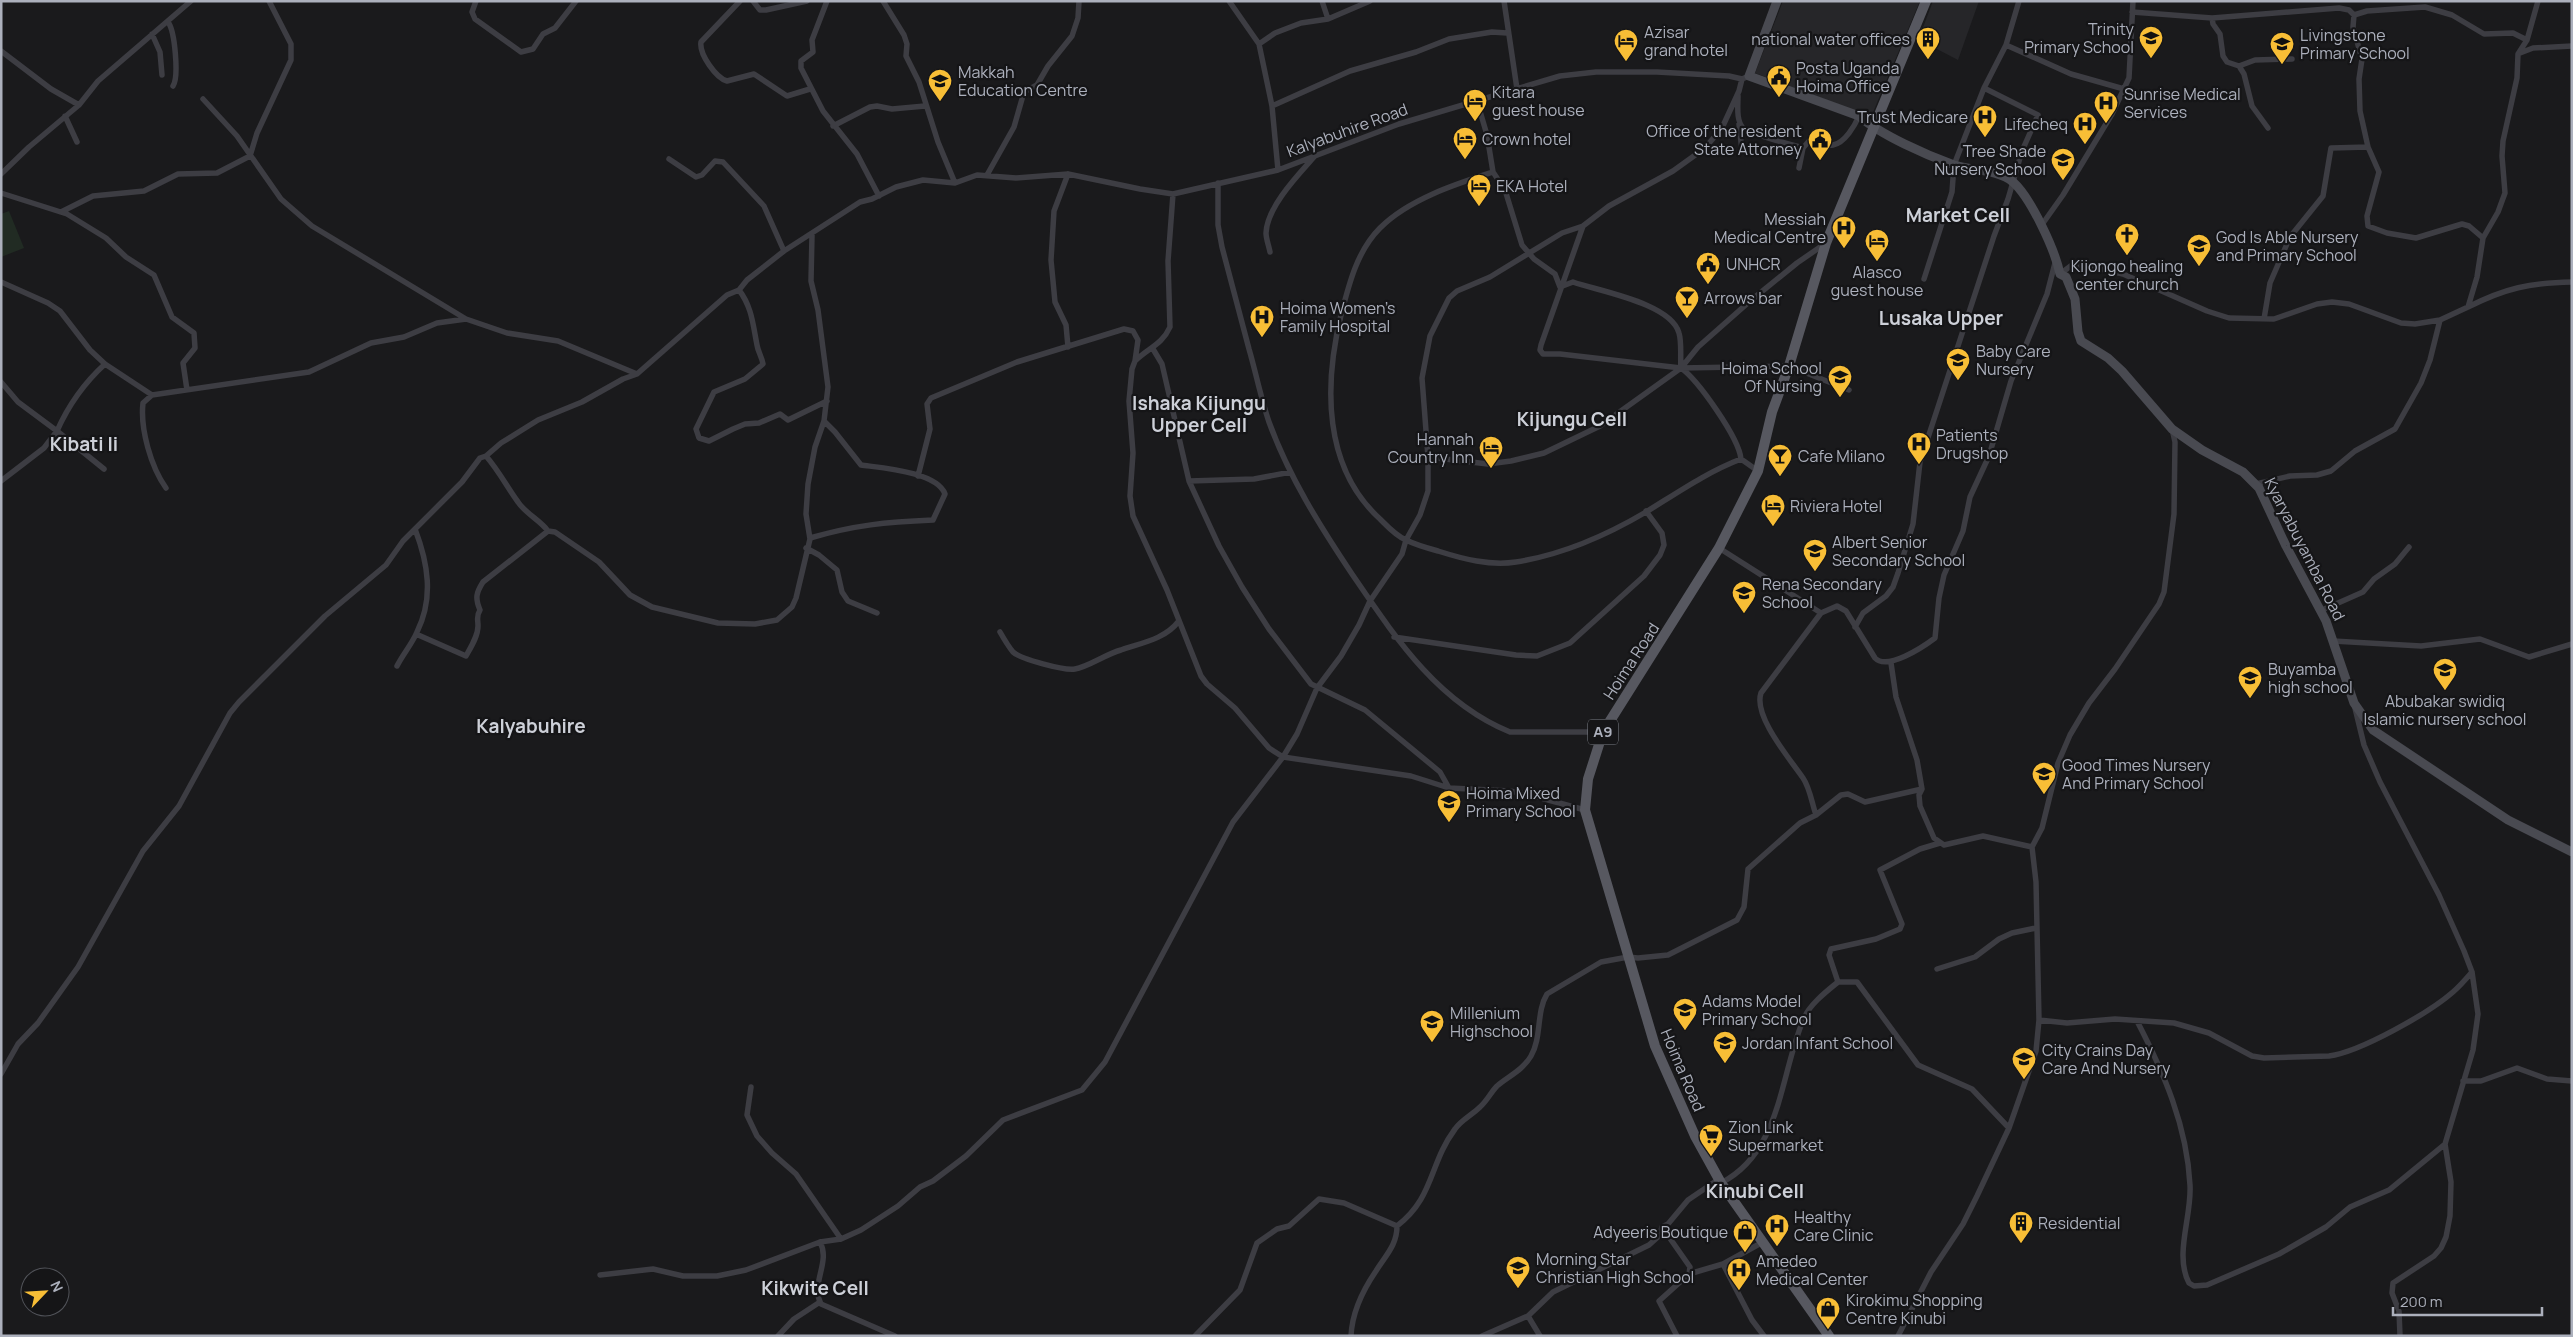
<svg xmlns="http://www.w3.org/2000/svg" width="2573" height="1337" font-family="Manrope,sans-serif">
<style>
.built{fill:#262629}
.green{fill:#212b23}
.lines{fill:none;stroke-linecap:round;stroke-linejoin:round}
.street{stroke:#3d3d43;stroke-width:5.5}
.secondary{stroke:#494a51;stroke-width:9}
.primary{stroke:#575860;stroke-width:10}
.labels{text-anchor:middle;stroke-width:4.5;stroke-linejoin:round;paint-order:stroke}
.shield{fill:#151517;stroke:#7f828a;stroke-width:1}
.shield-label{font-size:15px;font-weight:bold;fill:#acb0bc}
.poi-label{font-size:16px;fill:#acb0bc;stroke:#151517;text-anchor:start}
.street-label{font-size:16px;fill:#acb0bc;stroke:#151517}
.quarter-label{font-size:19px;font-weight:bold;fill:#cdd0d8;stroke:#151517}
</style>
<rect width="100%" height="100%" fill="#1a1a1c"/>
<path class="built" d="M1783,1h137l-49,116 -116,-44z
M1933,1h46l-21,59 -23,-12 -14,-15z"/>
<path class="green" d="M9,211l15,37 -23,9v-43z"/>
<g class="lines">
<path class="street" d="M476,1l-4,11 3,7 46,33 12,-3 10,-15 12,-6 21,-27
M740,1l-39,41c-2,12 15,36 26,39l27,-7 33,22 23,-7
M753,1l7,9h6l41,-9
M827,1l-15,39 1,12 -12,9v7l22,43 34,43 22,42
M883,1l21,34 3,9 -1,12 13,26 19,60 17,41
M1229,1l30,43 13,62 6,64
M1322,1l6,18
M1504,1l13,88
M2132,12l80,6 127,-10 10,2 5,5 13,-4 58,-4 27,8 32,19 29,-1 14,7
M2354,15l-1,12 9,32 -3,20 1,32 8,36 11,25 -12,44 1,10 19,7 29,5 46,-14 7,2 14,12
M2212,18l1,6 7,10 3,22 4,6 12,4 16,-6 37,-1
M168,22c7,9 11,55 5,64
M152,34l8,18 2,23
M1259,44l16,-11 26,-10 27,-4 42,-18
M2006,45l65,29 53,15
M1,51l50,38 28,16
M2520,53l13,-5 39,-2
M2239,66l5,8 8,32 16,22
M1738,96c0,10 -2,24 5,32 5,5 49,17 60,20
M203,99l34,37 44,63 31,27 154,93
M1477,101l10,34 6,37 12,18 17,55 12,14 21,15 5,13 13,-5c25,9 98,21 106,51 3,10 1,25 2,35 17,12 58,70 60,91l17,12
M1272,106l78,-35 66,-19 33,-13 43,-7 15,1
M65,116l12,26
M1739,124l3,27
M833,126l37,-19 7,-1 15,3 33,-3
M669,159l27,18 6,-2 13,-14 8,1 41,44 20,45
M1799,168l4,-20 6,-7c7,1 17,6 24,4 12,-2 22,-20 26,-29
M1493,172c-37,12 -84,27 -113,56 -23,23 -31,56 -39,87 -17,70 -18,152 39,204 8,8 16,17 26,21 10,5 21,8 32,11 25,8 52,15 78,11 45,-7 91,-27 130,-50 31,-19 61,-40 95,-53
M1,174l28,-27 50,-42 19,-24 93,-80
M1068,174l-14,37 -3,49 4,42 11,23 2,22
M987,175l27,-48 10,-35 13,-7 11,-19 24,-30 6,-18 1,-17
M1218,183v42l4,22c9,34 18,68 27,102 7,24 12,50 20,73 20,55 51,104 83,152 43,63 85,128 158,158h93
M1,193l66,21 39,24 20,19 28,18 18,42 22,16 1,15 -12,15 4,27
M1173,194l-5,67 2,66c-8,18 -22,21 -35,34l-3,8 -3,32 4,52 -3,43 3,20 34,74 34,86 6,8 28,24 34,40 14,9 128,19 38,12 61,3 20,4 55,15
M61,212l32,-16 51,-5 34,-17 39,-1 33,-17 7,-23 34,-73v-16l-22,-43
M1583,226l-42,119 -1,5 3,4h17l121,14 108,-2 60,24
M2041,226l22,-31 49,-81 17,-36 4,-77
M1270,252c-1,-6 -4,-13 -4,-19 1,-26 32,-58 48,-76
M2060,274l12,-9 16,1 35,8 84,37 22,7 45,1 43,-15 15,-2 17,2 52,19 14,1 25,-4 28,-13 9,-30 6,-39 15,-26 7,-19 -3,-37 1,-15 14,-63 1,-24 9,-14 11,-39
M1924,279l28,-87 2,-27 30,-77 22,-43 13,-44
M1,282l47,21 12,8 30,39 15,14 47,31 157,-23 62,-29 33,-6 33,-14 29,-4 41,14 51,8 79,33
M739,290c13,17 14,35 18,55 1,7 5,12 6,19l-18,15 -31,13 -18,37 3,9 10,3 24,-12 12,-5 14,-1 21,-9 8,6 39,-19
M2468,307c38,-19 61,-24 104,-25
M2264,319l6,-36 20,-46 33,-41 8,-48 37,-1
M1153,349l9,15 27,117 30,65 23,41 27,42 42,55 54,26 75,62 9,16
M1,382l17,20 39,29 -13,17 -43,33
M152,395l-9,8c-3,26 8,64 23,85
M486,456c13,15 21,31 32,46 8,12 22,18 30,29l7,1 44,30 31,33 22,12 66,16 37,1 22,-4 15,-13 4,-9 14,-59 -4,-25 2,-30 7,-37 9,-26 4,-34 -10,-77 -7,-29 1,-46
M1428,457l60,7 23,-3 33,-8 56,-27 81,-58 17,-21 51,-45 48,-39 29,-20
M104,469l-47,-38c12,-27 26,-47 48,-67
M918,476l12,-47 -3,-25 4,-6 86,-36 107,-33 9,2 5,9 -3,21
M1189,481l65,-2 37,-7
M2256,484l34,-8 27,-1 14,-4 24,-20 40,-22 26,-46 9,-23 10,-40
M810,538c45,-13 76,-16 123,-18l12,-26c-8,-22 -63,-26 -84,-29l-26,-33 -11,-11
M806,548l13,7 18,15 5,22 6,9 29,12
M1719,548l102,65
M2320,611l43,-19 11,-13 21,-15 14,-17
M1855,627l8,-14 23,-17 7,-9 5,-14 15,-49 7,-62 74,-226 14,-37 14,-48 16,-36 -54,-27
M1000,632c4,7 8,14 13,20 7,7 52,19 62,17 13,-2 31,-15 46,-19 20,-7 44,-11 57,-28
M416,634l50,22c5,-9 12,-20 12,-30 0,-7 -2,-10 2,-16 -5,-12 -4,-17 3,-28l65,-51
M1394,637l122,18 21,1 33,-13 74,-67 16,-21 4,-10 -2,-12 -16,-22
M2333,641l88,5 59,-7 49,18 43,-13
M1891,663l5,34 21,63 5,29 -3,6 1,11 14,32 10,7 39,-9 49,11
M397,666c6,-12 15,-22 20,-34 17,-34 11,-69 -2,-103
M2355,708l9,37 16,37 59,113 25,56 8,21 6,42 -5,36 -28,94 6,38 -1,34 -4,21 -5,11 -7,8 -41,27 -1,10 7,18 1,25
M1816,815c-4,-11 -6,-27 -13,-37 -13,-19 -50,-62 -42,-85l60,-80 16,-7 9,5 29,47c12,13 48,-11 60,-20l4,-40 5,-23 19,-44 7,-34 19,-41 22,-75 36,-87 8,-31
M1937,969l38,-12 24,-18 13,-6 24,-5
M1838,982l-9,-27 2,-6 45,-10 24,-10 2,-5 -22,-54 40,-21 20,-6
M2039,1020l28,3 48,-4 59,4 35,10 43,23 12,2 65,-2c31,-4 100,-43 124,-64 7,-6 13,-13 19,-20
M2137,1021c27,52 50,105 53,164 2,31 -16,70 -1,98l5,3 13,-1 72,-31 47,-27 24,-20 39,-17 56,-46
M1,1074l17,-30 20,-21 40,-56 65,-116 36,-45 51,-93 9,-11 86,-86 61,-51 17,-24 59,-59 18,-24 6,-2 15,-13 37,-23 44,-18 41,-23 14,-5 90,-79 12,-5 8,-10 37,-29 76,-49 12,-3 24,-12 27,-7 32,3 22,-8 39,3 52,-4 72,15 33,5 105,-24 121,-46 161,-48 36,-4h61l72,4 13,3 7,-3
M2463,1081h18l36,-13 30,11 25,2
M751,1087l-4,28 10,21 15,17 24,21 45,65
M1721,1183c61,-31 59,-110 83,-165 6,-14 23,-27 34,-36h19l61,83 54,24 37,39
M1662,1227l28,40 -1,7 34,-10 40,-22
M820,1242c11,20 -10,42 1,62l74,32
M1723,1264l29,56 12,16
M600,1275l53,-6 30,7h34l29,-6 74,-28 21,-3 20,-9 37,-24 22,-19 13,-6 33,-25 37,-36 79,-30 23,-28 128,-240 50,-65 14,-23 20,-46 24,-32 18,-31 11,-24 32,-47 4,-14 14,-25 8,-24v-34l-6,-79 8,-42 19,-38 8,-7 33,-14 72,-44 21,-7 26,-20 64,-35 32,-23 17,-20 17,-37 3,-12
M1528,1316l12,20
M778,1336l16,-17 26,-17
M1195,1336l45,-46 17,-47 20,-14 12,-3 30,-27 25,4 53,23
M1351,1336c1,-23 12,-46 25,-65 10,-16 21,-26 21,-45 37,-28 32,-62 58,-97 6,-9 17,-14 25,-22 7,-6 11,-15 17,-21 12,-10 26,-16 34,-30 11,-19 5,-44 16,-62l54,-32 27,-5 10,1 30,-3 69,-35 7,-13 4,-38 52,-46 16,-8 25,-20 7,-1 17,8 57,-13
M1482,1336l46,-20 25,-24 96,-47 10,-9 3,-9 6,-3 20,-24 31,-21
M1677,1336l-18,-35 30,-27
M1898,1336l33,-64 32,-48 14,-28 32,-68 27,-77 3,-31 -3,-138 -4,-35 10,-19 16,-65 12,-28 19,-32 26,-34 44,-65 5,-12 10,-78 1,-72 -3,-13"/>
<path class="secondary" d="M1777,1l-28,75 110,40c22,19 67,39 95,49 17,5 45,5 59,17 18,16 42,68 47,92l6,3 9,22 3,33 3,9 27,17 14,13 50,58 30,21 41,22 16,16 27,58 40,75 28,82 19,27 135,90 64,32"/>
<path class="primary" d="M1829,1336l-108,-153 -26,-47 -40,-90 -70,-236 3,-31 15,-47 116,-184 39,-77 14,-59 17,-46 37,-123 100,-242"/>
</g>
<defs>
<symbol id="school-pin" viewBox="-11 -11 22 30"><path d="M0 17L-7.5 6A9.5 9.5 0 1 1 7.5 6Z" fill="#f8be36" stroke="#151517"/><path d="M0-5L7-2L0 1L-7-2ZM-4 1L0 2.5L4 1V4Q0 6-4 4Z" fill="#111"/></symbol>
<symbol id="building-pin" viewBox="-11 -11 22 30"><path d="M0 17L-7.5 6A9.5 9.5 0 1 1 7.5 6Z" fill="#f8be36" stroke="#151517"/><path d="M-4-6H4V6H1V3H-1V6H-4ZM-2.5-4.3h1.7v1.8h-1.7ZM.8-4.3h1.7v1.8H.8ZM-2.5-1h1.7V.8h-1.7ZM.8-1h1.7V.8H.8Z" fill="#111"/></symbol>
<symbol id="hotel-pin" viewBox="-11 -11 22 30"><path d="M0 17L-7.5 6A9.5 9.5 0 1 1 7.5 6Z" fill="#f8be36" stroke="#151517"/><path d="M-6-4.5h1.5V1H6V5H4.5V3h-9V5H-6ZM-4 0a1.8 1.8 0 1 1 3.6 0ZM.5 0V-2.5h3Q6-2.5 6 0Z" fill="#111"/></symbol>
<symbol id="civic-pin" viewBox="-11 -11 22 30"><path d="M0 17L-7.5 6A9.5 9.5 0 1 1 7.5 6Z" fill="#f8be36" stroke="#151517"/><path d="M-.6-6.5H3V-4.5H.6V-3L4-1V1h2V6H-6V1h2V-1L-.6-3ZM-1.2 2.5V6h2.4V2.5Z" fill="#111"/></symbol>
<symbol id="hospital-pin" viewBox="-11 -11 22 30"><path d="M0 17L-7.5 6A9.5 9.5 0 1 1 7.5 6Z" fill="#f8be36" stroke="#151517"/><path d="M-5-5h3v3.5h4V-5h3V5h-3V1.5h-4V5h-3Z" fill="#111"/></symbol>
<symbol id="church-pin" viewBox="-11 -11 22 30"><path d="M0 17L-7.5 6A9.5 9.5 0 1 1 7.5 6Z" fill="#f8be36" stroke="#151517"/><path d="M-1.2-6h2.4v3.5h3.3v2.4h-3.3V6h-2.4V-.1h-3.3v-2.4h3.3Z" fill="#111"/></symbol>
<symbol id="bar-pin" viewBox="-11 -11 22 30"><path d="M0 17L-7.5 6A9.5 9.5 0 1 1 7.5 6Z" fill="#f8be36" stroke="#151517"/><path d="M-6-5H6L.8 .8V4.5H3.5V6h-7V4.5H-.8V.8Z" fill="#111"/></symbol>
<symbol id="supermarket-pin" viewBox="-11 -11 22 30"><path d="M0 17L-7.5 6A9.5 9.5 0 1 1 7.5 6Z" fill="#f8be36" stroke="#151517"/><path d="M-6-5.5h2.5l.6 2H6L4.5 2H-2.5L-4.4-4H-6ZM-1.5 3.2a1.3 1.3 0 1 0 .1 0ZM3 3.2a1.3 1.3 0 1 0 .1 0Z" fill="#111"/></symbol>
<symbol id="shop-pin" viewBox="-11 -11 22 30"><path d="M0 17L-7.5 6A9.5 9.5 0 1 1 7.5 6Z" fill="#f8be36" stroke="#151517"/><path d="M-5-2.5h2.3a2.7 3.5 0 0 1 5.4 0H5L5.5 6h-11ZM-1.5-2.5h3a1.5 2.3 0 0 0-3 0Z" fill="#111"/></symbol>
</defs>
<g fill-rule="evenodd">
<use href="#school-pin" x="2137" y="24" width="28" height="38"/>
<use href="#building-pin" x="1914" y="25" width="28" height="38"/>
<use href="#hotel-pin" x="1612" y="27" width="28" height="38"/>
<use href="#school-pin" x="2268" y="30" width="28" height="38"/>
<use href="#civic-pin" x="1765" y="63" width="28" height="38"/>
<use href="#school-pin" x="926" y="67" width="28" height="38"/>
<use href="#hotel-pin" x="1461" y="87" width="28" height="38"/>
<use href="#hospital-pin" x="2092" y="89" width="28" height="38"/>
<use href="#hospital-pin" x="1971" y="103" width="28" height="38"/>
<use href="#hospital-pin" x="2071" y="110" width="28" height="38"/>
<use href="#hotel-pin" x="1451" y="125" width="28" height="38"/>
<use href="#civic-pin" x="1806" y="126" width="28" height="38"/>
<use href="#school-pin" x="2049" y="146" width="28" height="38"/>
<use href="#hotel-pin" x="1465" y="172" width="28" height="38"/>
<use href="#hospital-pin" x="1830" y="214" width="28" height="38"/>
<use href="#church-pin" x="2113" y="221" width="28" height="38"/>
<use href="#hotel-pin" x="1863" y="227" width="28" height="38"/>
<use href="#school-pin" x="2185" y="232" width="28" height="38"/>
<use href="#civic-pin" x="1694" y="250" width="28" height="38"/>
<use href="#bar-pin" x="1673" y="284" width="28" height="38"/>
<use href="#hospital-pin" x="1248" y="303" width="28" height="38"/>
<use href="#school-pin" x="1944" y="346" width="28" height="38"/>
<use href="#school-pin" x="1826" y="363" width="28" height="38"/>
<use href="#hospital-pin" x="1905" y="430" width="28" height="38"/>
<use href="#hotel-pin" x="1477" y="434" width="28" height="38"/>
<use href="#bar-pin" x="1766" y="442" width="28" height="38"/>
<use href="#hotel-pin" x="1759" y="492" width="28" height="38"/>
<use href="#school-pin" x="1801" y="537" width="28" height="38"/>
<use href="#school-pin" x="1730" y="579" width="28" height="38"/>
<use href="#school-pin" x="2431" y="656" width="28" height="38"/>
<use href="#school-pin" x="2236" y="664" width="28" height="38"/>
<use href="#school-pin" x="2030" y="760" width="28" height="38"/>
<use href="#school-pin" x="1435" y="788" width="28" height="38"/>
<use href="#school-pin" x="1671" y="996" width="28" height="38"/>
<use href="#school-pin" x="1418" y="1008" width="28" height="38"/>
<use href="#school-pin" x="1711" y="1029" width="28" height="38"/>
<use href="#school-pin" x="2010" y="1045" width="28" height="38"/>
<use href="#supermarket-pin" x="1697" y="1122" width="28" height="38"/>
<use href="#building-pin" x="2007" y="1209" width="28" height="38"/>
<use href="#hospital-pin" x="1763" y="1212" width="28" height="38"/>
<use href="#shop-pin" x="1731" y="1218" width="28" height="38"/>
<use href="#school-pin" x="1504" y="1254" width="28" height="38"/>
<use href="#hospital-pin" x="1725" y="1256" width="28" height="38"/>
<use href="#shop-pin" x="1814" y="1295" width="28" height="38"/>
</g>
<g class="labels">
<rect class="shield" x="1588" y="719.5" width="30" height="25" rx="4"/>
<g class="shield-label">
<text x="1603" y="737">A9</text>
</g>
<g class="poi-label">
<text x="2134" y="35" text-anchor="end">Trinity<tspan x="2134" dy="18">Primary School</tspan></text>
<text x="1644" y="38">Azisar<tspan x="1644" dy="18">grand hotel</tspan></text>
<text x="2300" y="41">Livingstone<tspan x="2300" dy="18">Primary School</tspan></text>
<text x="1910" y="45" text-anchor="end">national water offices</text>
<text x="1796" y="74">Posta Uganda<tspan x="1796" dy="18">Hoima Office</tspan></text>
<text x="958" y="78">Makkah<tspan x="958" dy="18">Education Centre</tspan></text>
<text x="1492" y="98">Kitara<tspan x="1492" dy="18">guest house</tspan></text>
<text x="2124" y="100">Sunrise Medical<tspan x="2124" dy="18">Services</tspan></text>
<text x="1968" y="123" text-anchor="end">Trust Medicare</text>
<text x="2068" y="130" text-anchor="end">Lifecheq</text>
<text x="1802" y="137" text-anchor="end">Office of the resident<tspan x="1802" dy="18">State Attorney</tspan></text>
<text x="1482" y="145">Crown hotel</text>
<text x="2046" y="157" text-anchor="end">Tree Shade<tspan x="2046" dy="18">Nursery School</tspan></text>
<text x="1496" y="192">EKA Hotel</text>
<text x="1826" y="225" text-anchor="end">Messiah<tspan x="1826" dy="18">Medical Centre</tspan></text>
<text x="2216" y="243">God Is Able Nursery<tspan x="2216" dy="18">and Primary School</tspan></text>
<text x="1726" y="270">UNHCR</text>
<text x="2127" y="272" text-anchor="middle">Kijongo healing<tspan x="2127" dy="18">center church</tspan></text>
<text x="1877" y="278" text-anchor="middle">Alasco<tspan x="1877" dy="18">guest house</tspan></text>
<text x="1704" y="304">Arrows bar</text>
<text x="1280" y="314">Hoima Women’s<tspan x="1280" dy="18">Family Hospital</tspan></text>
<text x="1976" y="357">Baby Care<tspan x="1976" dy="18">Nursery</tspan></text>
<text x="1822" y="374" text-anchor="end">Hoima School<tspan x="1822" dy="18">Of Nursing</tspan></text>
<text x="1936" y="441">Patients<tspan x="1936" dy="18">Drugshop</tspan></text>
<text x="1474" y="445" text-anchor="end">Hannah<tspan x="1474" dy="18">Country Inn</tspan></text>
<text x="1798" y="462">Cafe Milano</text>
<text x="1790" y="512">Riviera Hotel</text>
<text x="1832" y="548">Albert Senior<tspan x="1832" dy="18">Secondary School</tspan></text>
<text x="1762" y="590">Rena Secondary<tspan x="1762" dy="18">School</tspan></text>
<text x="2268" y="675">Buyamba<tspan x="2268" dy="18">high school</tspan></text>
<text x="2445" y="707" text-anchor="middle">Abubakar swidiq<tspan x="2445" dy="18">Islamic nursery school</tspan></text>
<text x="2062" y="771">Good Times Nursery<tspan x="2062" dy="18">And Primary School</tspan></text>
<text x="1466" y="799">Hoima Mixed<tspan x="1466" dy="18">Primary School</tspan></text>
<text x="1702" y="1007">Adams Model<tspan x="1702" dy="18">Primary School</tspan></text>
<text x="1450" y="1019">Millenium<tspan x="1450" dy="18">Highschool</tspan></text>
<text x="1742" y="1049">Jordan Infant School</text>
<text x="2042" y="1056">City Crains Day<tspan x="2042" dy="18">Care And Nursery</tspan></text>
<text x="1728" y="1133">Zion Link<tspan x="1728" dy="18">Supermarket</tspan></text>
<text x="1794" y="1223">Healthy<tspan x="1794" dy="18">Care Clinic</tspan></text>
<text x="2038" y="1229">Residential</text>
<text x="1728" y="1238" text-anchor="end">Adyeeris Boutique</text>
<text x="1536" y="1265">Morning Star<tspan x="1536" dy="18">Christian High School</tspan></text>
<text x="1756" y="1267">Amedeo<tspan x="1756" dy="18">Medical Center</tspan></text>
<text x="1846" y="1306">Kirokimu Shopping<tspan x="1846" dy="18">Centre Kinubi</tspan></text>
</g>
<g class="street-label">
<text transform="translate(1347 130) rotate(-20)" y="6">Kalyabuhire Road</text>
<text transform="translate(2305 549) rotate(63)" y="6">Kyaryabuyamba Road</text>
<text transform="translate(1631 661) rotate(-57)" y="6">Hoima Road</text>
<text transform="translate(1683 1070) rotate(67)" y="6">Hoima Road</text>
</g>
<g class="quarter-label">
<text x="1958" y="222">Market Cell</text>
<text x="1941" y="325">Lusaka Upper</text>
<text x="1199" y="410">Ishaka Kijungu<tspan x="1199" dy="22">Upper Cell</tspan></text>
<text x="1572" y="426">Kijungu Cell</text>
<text x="84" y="451">Kibati Ii</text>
<text x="531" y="733">Kalyabuhire</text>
<text x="1755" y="1198">Kinubi Cell</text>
<text x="815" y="1295">Kikwite Cell</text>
</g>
</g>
<rect width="2573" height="1337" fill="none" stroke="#acb0bc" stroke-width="5"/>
<g transform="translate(45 1292) rotate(65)"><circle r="24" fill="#151517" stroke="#515359"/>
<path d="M0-4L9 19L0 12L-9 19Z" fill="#f8be36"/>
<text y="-8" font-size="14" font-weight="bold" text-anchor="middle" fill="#acb0bc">N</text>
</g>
<path d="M2393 1307v8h149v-8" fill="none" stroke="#acb0bc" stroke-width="2.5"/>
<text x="2400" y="1307" font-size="15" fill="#acb0bc" stroke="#151517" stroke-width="4" paint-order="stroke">200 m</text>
</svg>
